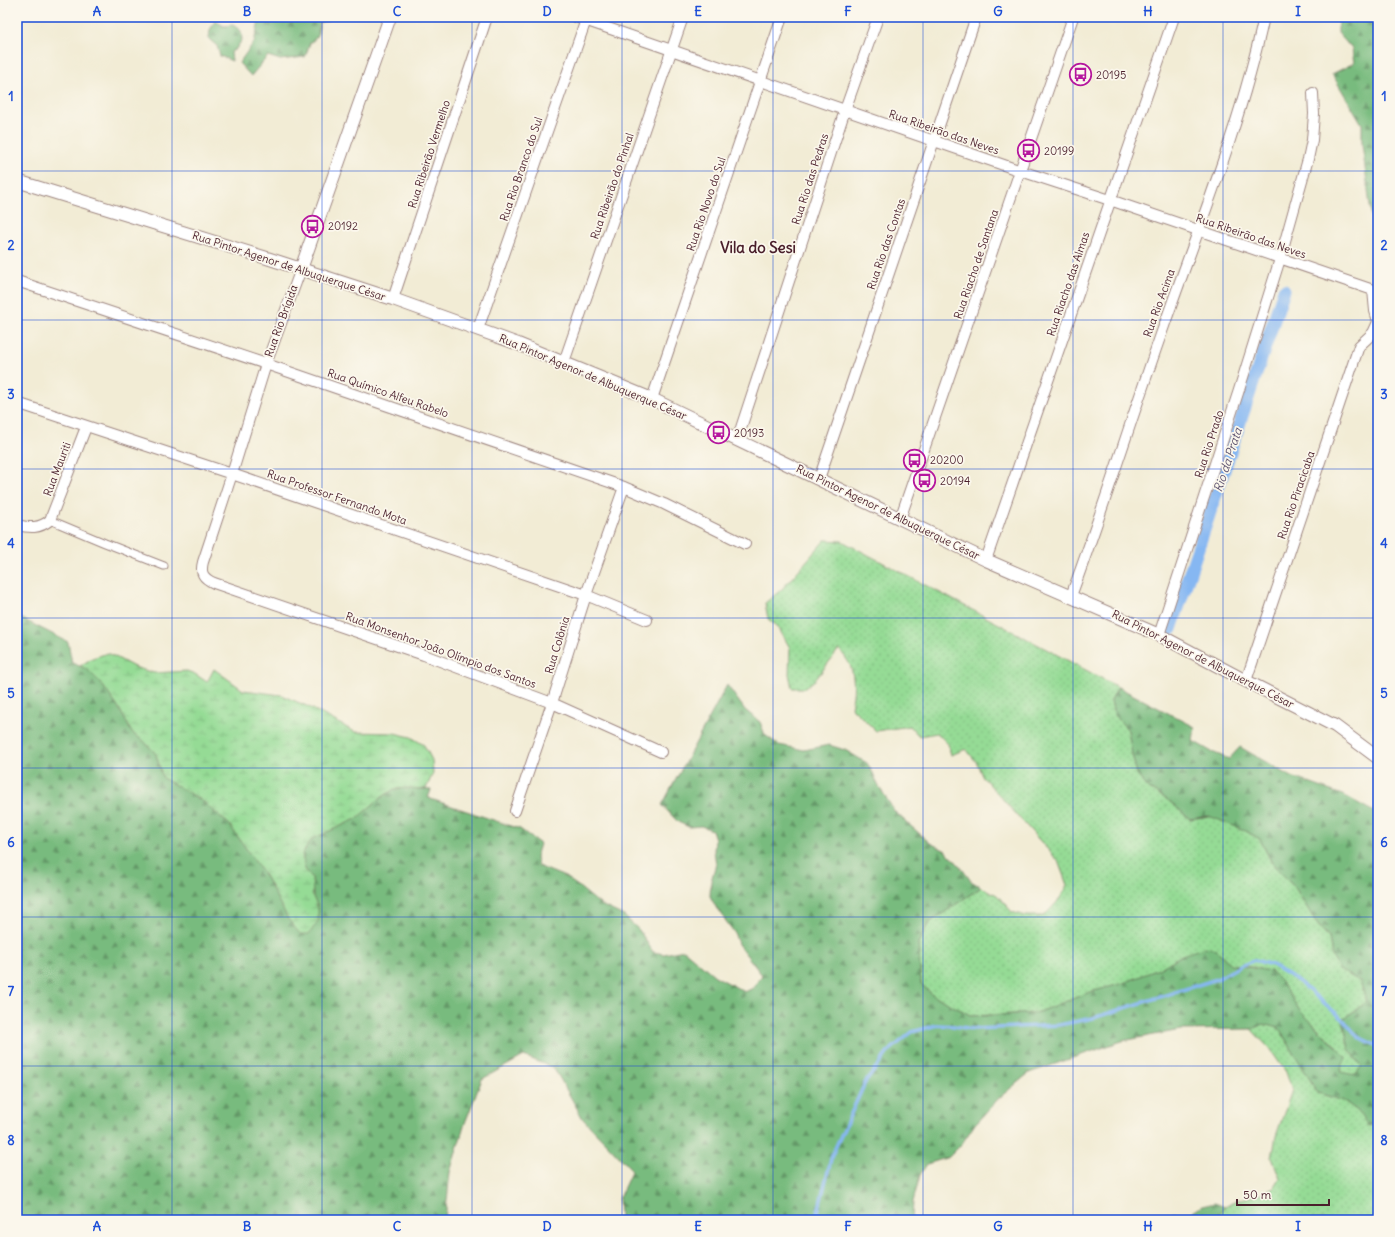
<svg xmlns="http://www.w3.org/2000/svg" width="1395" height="1237" font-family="Delius,sans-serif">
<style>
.grass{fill:url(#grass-dots);stroke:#707d60}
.forest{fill:url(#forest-firs);stroke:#616d54}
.wetland{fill:url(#wetland-marsh);stroke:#707d60}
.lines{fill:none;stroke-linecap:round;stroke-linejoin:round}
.stream{stroke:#86b7f2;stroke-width:3.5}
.canal{stroke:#86b7f2;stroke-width:13}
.pedestrian-casing{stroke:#9e8680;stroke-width:9}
.minor-casing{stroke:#9e8680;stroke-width:12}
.tertiary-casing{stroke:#9e8680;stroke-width:14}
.pedestrian{stroke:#fff;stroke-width:7}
.minor{stroke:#fff;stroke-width:10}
.tertiary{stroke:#fff;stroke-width:12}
.grid{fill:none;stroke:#1d4ed8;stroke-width:1;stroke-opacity:0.55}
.labels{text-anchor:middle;stroke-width:3.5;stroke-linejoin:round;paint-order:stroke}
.poi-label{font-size:11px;fill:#4a1f2b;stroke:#fbf7ec;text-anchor:start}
.street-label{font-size:11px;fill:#4a1f2b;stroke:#fbf7ec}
.water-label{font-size:12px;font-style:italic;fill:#5f5471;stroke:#fbf7ec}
.district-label{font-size:15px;font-weight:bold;fill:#4a1f2b;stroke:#fbf7ec}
.neatline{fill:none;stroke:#1d4ed8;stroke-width:1.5}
.grid-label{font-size:13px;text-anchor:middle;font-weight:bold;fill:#1d4ed8}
</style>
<defs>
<pattern id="grass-dots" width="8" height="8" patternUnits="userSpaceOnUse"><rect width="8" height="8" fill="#95db95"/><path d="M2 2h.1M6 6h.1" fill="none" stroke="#82bc81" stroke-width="1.8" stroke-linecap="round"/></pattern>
<pattern id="forest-firs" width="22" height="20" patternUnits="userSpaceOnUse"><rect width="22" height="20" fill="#78bb7e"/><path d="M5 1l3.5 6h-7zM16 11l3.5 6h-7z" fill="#649767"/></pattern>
<pattern id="wetland-marsh" width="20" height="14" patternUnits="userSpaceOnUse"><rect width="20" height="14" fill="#95db95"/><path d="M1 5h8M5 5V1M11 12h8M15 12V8" fill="none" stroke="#82bc81"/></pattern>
</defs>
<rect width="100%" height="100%" fill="#fbf7ec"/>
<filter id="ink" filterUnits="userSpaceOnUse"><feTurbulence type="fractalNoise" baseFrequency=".025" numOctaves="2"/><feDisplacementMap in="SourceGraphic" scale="8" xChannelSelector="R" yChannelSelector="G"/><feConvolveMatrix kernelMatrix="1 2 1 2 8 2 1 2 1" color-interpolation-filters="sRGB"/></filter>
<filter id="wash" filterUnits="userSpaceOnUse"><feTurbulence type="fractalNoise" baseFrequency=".012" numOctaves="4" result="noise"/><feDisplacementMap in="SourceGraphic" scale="16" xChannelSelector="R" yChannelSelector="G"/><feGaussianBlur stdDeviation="0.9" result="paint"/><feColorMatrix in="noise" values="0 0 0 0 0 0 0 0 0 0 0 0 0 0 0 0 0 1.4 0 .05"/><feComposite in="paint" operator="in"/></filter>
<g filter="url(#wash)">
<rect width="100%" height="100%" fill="#f2ecd5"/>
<path class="grass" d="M825,540l17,1 276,146 -7,13 3,14 14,16 4,24 5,20 9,13 22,13 22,19 19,-3 10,3 25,11 16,9 12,24 24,26 21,35 12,14 3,18 28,25 7,21 -24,17 6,30 13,17 -7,9 -16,-2 -3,-27 -36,-35 -20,-31 -22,-12 -28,-4 -13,-14 -35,5 -23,14 -38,15 -31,8 -54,21 -64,3 -38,-20 -13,-12 -3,-41 11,-20 52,-36 16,8 15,17 13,4h19l15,-16 8,-15 -9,-24 -76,-85 -5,-13 -11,-14 -15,6 -3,-11 -11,-11 -18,3 -9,-10 -34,5 -25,-24c3,-13 4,-29 -1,-42 -3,-6 -7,-11 -11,-16l-23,30 -11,9h-13l-3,-14 1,-26 -12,-21 -10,-8 -3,-16 17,-14z
M1264,1024l15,4 39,65 26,8 15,11 9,13 10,-1v96h-165l12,-13 12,-7 21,-5 16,-7 6,-10 -8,-20 4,-22 16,-46 -6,-18 -17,-24 -18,-19z"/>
<path class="forest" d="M260,17h71l-2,4 -9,1 -3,15 -7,6 -5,14 -25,3 -12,-4 -17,20 -12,-13 15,-21z
M1338,17h40v230l-4,-10 -12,-93v-20l-30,-50 22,-11 -2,-14 -14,-16z
M215,21l9,5 9,-1 8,6 1,9 -6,9 -5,3 1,9 -12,-5 -3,-10 -8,-7 1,-9z
M17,616l51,26 4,21 15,6 13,13 20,28 12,23 12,8 12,13 7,24 38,22 28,24 37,53 22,42 30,-11 -5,-11 -1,-19 -7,-9 -3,-15 10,-15 44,-20 22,-19 16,-11 14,-1 23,2 -3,8 92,31 20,15 -4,13 2,9 27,11 13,9 23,19 23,11 15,14 14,22 11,2 20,-4 31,26 30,16 8,-4 9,-13 -24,-31 -4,-12 -17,-23 -7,-13 1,-15 5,-17 -2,-13 1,-12 -3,-9 -11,-4 -12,1 -11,-5 -16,-17 65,-120 18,25 15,12 5,13 14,10 25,5 25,-5 16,5 22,13 6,10 5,12 17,27 35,31 16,8 14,15 11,15 10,6 -52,36 -11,20 3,41 13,12 38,20 64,-3 54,-21 31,-8 38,-15 23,-14 24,-8 11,3 13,14 40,7 10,9 20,31 46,46 -6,15 15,3 7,-9 -13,-17 -6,-30 24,-17 -7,-21 -21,-11 -7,-14 -3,-19 -12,-13 -21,-35 -24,-26 -12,-24 -16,-9 -35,-14 -19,3 -22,-19 -22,-13 -9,-13 -5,-20 -4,-24 -14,-16 -3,-14 7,-13 77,40 -2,14 19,11 17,7 11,-12 52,30 53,19 33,18v310l-10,2 -9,-14 -15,-11 -26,-8 -39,-65 -15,-4 -13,5 -70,1 -59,11 -93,32 -30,25 -24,26 -14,21 -12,12 -22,7 -7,11 -7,27 -1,18h-292l-1,-22 13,-28 -49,-51 -29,-51 -30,-12 -42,23 -17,44 -15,49 -5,48h-428z
M1215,1203l10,4 -12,13h-51l12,-7 16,1 12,-8z"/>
<path class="wetland" d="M108,653l26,14 20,6 33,-2 8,3 12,8 7,-13 29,21 38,5 28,12 46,25 39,1 17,4 13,8 8,15 1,13 -7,16 -18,-1 -14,1 -16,11 -22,19 -44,20 -10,15 3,15 7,9 1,19 5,11v13l-9,13h-9l-12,-15 -22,-42 -37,-53 -28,-24 -38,-22 -7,-24 -12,-13 -12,-8 -12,-23 -20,-28 -13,-13 -7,-3 12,-8z"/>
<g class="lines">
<path class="stream" d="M816,1220l16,-65 33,-72 24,-32 23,-19 25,-7 17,1 19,3 86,-4 34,-7 124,-39 23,-13 15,-6 17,5 26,16 45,38 15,18 20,9"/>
<path class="canal" d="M1171,629l113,-339"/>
</g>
</g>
<g filter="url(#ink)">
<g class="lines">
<defs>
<path id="pedestrian" d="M50,520l55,23 59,23"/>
<path id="minor" d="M576,17l445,154 89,29 263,90 2,21 3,10
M301,269l-35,95 -34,110 -29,88c-3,11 0,16 11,21l210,72 128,48 109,49
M17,281l249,83 358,123 40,17 81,40
M393,299l94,-282
M478,329l109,-312
M564,362l119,-345
M652,399l130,-382
M17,403l215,71 354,121 61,25
M737,440l108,-330 33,-93
M819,479l157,-462
M900,519l173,-502
M17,525c13,3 22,4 33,-5l36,-93
M986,560l188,-543
M1071,596c33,-89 61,-180 93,-270 36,-102 77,-203 100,-309
M1159,635l80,-245 41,-131 28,-100 4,-19 2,-26 -1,-21
M1246,681l113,-335 14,-13 5,-11
M515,811l37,-108 34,-108 38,-108"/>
<path id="tertiary" d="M17,181l253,78 123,40 125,45 134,55 334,161 173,75 87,46 89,45 43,32
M301,269l89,-252"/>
</defs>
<use href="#pedestrian" class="pedestrian-casing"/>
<use href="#minor" class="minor-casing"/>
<use href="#tertiary" class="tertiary-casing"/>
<use href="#pedestrian" class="pedestrian"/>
<use href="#minor" class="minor"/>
<use href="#tertiary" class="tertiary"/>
</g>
</g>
<path class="grid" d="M172,17v1203M322,17v1203M472,17v1203M622,17v1203M773,17v1203M923,17v1203M1073,17v1203M1223,17v1203M17,171h1361M17,320h1361M17,469h1361M17,618h1361M17,768h1361M17,917h1361M17,1066h1361"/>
<defs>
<symbol id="bus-ring" viewBox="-11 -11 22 22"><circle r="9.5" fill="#fbf7ec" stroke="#b5179e" stroke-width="1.5"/><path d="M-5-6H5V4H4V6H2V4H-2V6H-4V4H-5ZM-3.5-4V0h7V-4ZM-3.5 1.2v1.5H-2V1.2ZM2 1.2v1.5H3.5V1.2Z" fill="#b5179e"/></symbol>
</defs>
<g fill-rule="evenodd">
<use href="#bus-ring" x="1068" y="62" width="25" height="25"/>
<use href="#bus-ring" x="1016" y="138" width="25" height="25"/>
<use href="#bus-ring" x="300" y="214" width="25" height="25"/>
<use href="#bus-ring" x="706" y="420" width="25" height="25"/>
<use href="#bus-ring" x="902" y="448" width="25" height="25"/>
<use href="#bus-ring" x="912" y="468" width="25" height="25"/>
</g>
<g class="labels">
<g class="poi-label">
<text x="1096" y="79">20195</text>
<text x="1044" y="155">20199</text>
<text x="328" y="230">20192</text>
<text x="734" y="437">20193</text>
<text x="930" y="464">20200</text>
<text x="940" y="485">20194</text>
</g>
<g class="street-label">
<text transform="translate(944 132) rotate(19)" y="4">Rua Ribeirão das Neves</text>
<text transform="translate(429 154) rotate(-72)" y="4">Rua Ribeirão Vermelho</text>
<text transform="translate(521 169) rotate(-71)" y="4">Rua Rio Branco do Sul</text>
<text transform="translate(810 179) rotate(-72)" y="4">Rua Rio das Pedras</text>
<text transform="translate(612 186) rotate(-71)" y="4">Rua Ribeirão do Pinhal</text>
<text transform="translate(706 204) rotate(-71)" y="4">Rua Rio Novo do Sul</text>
<text transform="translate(1251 236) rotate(19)" y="4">Rua Ribeirão das Neves</text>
<text transform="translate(886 244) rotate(-71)" y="4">Rua Rio das Contas</text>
<text transform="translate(976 264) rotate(-71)" y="4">Rua Riacho de Santana</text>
<text transform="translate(289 266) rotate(18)" y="4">Rua Pintor Agenor de Albuquerque César</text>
<text transform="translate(1068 284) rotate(-71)" y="4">Rua Riacho das Almas</text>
<text transform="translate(1159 303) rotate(-70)" y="4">Rua Rio Acima</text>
<text transform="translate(281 321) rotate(-70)" y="4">Rua Rio Brígida</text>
<text transform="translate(593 377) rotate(23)" y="4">Rua Pintor Agenor de Albuquerque César</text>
<text transform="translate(388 393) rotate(19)" y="4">Rua Químico Alfeu Rabelo</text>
<text transform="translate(1209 444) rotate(-72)" y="4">Rua Rio Prado</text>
<text transform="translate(57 469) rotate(-69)" y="4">Rua Mauriti</text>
<text transform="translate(1296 495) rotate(-71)" y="4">Rua Rio Piracicaba</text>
<text transform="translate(337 497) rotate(19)" y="4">Rua Professor Fernando Mota</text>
<text transform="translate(888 512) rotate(26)" y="4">Rua Pintor Agenor de Albuquerque César</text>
<text transform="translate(557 645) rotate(-73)" y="4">Rua Colônia</text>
<text transform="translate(441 650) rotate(20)" y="4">Rua Monsenhor João Olímpio dos Santos</text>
<text transform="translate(1203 659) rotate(27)" y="4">Rua Pintor Agenor de Albuquerque César</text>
</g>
<g class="water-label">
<text transform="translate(1228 460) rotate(-72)" y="4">Rio da Prata</text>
</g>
<g class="district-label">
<text x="758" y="253">Vila do Sesi</text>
</g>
</g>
<rect width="1395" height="1237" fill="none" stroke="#fbf7ec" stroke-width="44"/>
<path d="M1237 1199v6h92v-6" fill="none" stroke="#4a1f2b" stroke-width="2"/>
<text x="1243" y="1199" font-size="12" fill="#4a1f2b" stroke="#fbf7ec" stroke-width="3" paint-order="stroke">50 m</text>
<rect x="22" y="22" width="1351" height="1193" class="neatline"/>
<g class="grid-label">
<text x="97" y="16">A</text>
<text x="247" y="16">B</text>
<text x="397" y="16">C</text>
<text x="547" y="16">D</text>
<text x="698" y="16">E</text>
<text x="848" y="16">F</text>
<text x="998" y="16">G</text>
<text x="1148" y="16">H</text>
<text x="1298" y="16">I</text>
<text x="11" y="101">1</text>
<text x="1384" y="101">1</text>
<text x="11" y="250">2</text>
<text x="1384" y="250">2</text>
<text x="11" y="399">3</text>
<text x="1384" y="399">3</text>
<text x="11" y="548">4</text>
<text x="1384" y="548">4</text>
<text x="11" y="698">5</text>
<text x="1384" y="698">5</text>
<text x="11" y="847">6</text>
<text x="1384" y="847">6</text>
<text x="11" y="996">7</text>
<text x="1384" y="996">7</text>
<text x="11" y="1145">8</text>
<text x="1384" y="1145">8</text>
<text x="97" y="1231">A</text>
<text x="247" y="1231">B</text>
<text x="397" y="1231">C</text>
<text x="547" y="1231">D</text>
<text x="698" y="1231">E</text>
<text x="848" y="1231">F</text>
<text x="998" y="1231">G</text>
<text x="1148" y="1231">H</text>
<text x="1298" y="1231">I</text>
</g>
</svg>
